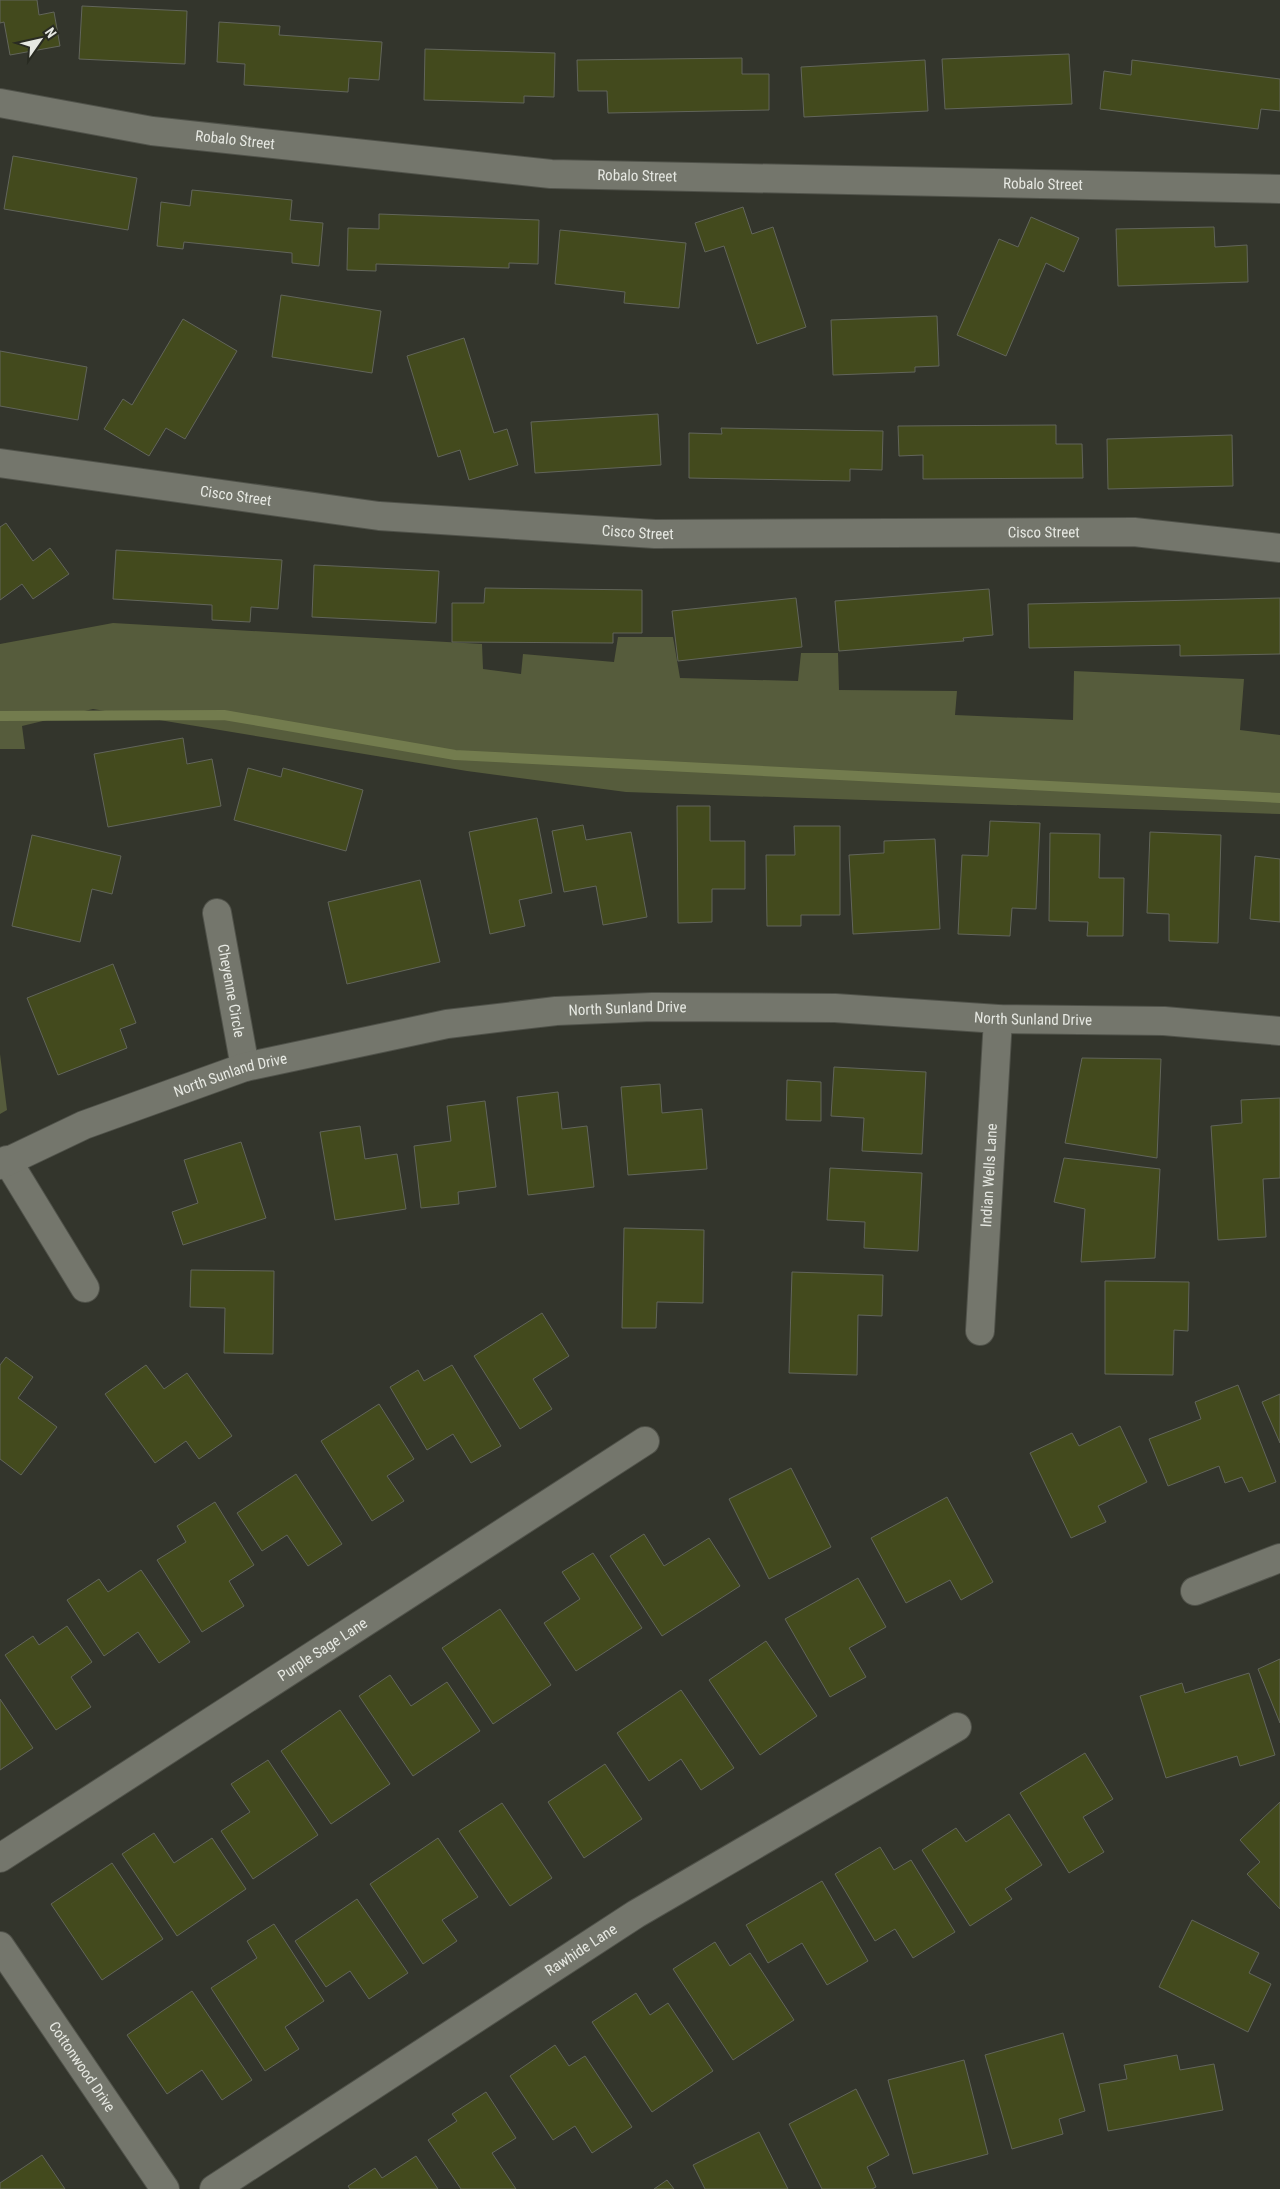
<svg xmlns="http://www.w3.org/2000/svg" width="1280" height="2189" font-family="'Roboto Condensed',sans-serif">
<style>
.green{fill:#565c3c}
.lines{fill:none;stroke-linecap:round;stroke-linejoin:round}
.stream{stroke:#737c4e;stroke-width:10}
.building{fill:#434a1d;stroke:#62655b}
.minor-casing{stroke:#50524a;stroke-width:30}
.minor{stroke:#74766c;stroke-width:28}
.labels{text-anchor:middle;stroke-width:5;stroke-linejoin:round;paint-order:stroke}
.street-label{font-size:15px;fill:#e6e8e2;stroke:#292b22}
</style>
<rect width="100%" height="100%" fill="#33352c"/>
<path class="green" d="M113,623l369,21 1,25 38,5 2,-20 91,8 4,-25h55l7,41 118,3 3,-28h37l1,37 118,1 -2,24 118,5 1,-49 170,8 -4,51 40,5v79l-654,-22 -159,-21 -374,-62 -71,17 3,23h-25v-105z
M0,1054l7,56 -7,4z"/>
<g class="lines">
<path class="stream" d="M0,716l224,-1 231,40 825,43"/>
</g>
<path class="building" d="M0,0h37l2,15 15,-3 6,34 -50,9 -6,-33 -4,1z
M82,6l105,5 -2,53 -106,-5z
M219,22l61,4 -1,9 103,7 -3,38 -30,-2 -1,14 -104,-7 1,-21 -28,-2z
M425,49l130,4 -1,44 -30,-1v7l-100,-3z
M1069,54l3,50 -127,5 -3,-50z
M742,58v16h27v36l-161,3 -1,-22h-29l-1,-31z
M925,60l3,51 -124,6 -3,-50z
M1132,60l148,19v32l-19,-2 -3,20 -158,-20 4,-38 27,4z
M13,156l124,22 -9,52 -124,-21z
M192,190l100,10 -2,20 33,3 -4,43 -27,-3v-10l-108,-11 -1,7 -26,-3 4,-44 29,4z
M743,207l9,27 21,-7 33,100 -49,17 -33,-98 -19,6 -10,-29z
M379,214l160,6 -1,44 -29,-1v5l-133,-4v7l-29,-1 1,-42 31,1z
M1031,217l48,21 -15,34 -18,-9 -40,93 -49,-21 42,-96 19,8z
M1214,227l1,20 32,-2 1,37 -130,4 -2,-57z
M560,230l126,13 -7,65 -55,-5 1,-11 -70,-8z
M281,295l100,16 -9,62 -100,-16z
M937,316l2,50 -24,1v5l-82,3 -2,-55z
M183,319l54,32 -52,88 -19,-11 -17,28 -45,-27 19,-30 9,6z
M464,338l30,95 13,-4 11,36 -49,15 -9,-30 -22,7 -31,-101z
M0,351l87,16 -9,53 -78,-14z
M658,414l3,51 -126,8 -4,-51z
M1056,425v19h26l1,34 -160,1v-24l-24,1 -1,-30z
M721,428l162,3 -1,39 -32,-1v12l-161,-3v-45l33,1z
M1232,435l1,51 -125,3 -1,-50z
M6,523l27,38 17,-13 19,26 -36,25 -11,-15 -22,16v-73z
M116,550l166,10 -4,49 -27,-2 -1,15 -38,-2v-15l-99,-6z
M314,565l125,6 -3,52 -124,-6z
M485,588l157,2v43h-29v10l-161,-1v-39h32z
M989,589l4,46 -30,3 1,3 -125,10 -4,-50z
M796,598l6,49 -124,14 -6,-50z
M1280,598v56l-100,2v-11l-151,3 -1,-44z
M183,738l4,26 25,-5 9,47 -113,21 -14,-73z
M248,768l33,9 2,-9 80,22 -17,61 -112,-31z
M677,806h33v35h35v48h-33v33l-34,1z
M537,818l15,75 -33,7 6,26 -35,8 -21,-102z
M990,821l50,2 -4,86 -24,-1 -2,28 -52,-2 4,-79 26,1z
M583,825l3,15 45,-8 16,85 -44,8 -7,-39 -32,6 -12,-61z
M794,826h46v89h-39v11h-34l-1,-71h29z
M1150,832l71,3 -3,108 -49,-2v-27l-22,-1z
M1050,833l50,1 -1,44h25l-1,58h-36l1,-14 -39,-1z
M32,835l89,21 -9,38 -20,-5 -12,53 -68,-16z
M935,839l5,90 -87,5 -4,-79 35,-2v-12z
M1255,856l25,3v63l-30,-3z
M420,880l20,82 -93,22 -19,-82z
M113,964l23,59 -16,6 7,19 -69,27 -31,-77z
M1082,1058l79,1 -4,99 -92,-15z
M834,1067l92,5 -4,82 -60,-3 2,-33 -33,-2z
M787,1080l34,2v39l-35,-1z
M660,1084l2,29 40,-4 5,60 -79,6 -7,-88z
M558,1092l4,37 25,-3 7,61 -66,8 -11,-98z
M1280,1098v80l-17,1 3,58 -48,3 -7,-114 31,-3 -1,-23z
M485,1101l11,86 -38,5 1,12 -38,4 -7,-62 37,-5 -4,-35z
M360,1126l5,33 32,-5 9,55 -71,11 -15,-88z
M241,1142l25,76 -83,27 -11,-33 26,-9 -14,-43z
M1064,1158l96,11 -5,89 -74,4 4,-53 -31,-7z
M830,1168l92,5 -4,78 -54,-3 1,-26 -38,-2z
M624,1228l80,2 -1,73 -46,-1 -1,26h-34z
M191,1270l83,1 -1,83 -49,-1 1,-45 -35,-1z
M792,1272l91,3 -1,41 -24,-1 -1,60 -68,-2z
M1105,1281l84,1 -1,49 -14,-1 -1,45 -68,-1z
M542,1313l27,43 -36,23 19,30 -32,20 -46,-73z
M6,1357l27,20 -15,21 39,29 -36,48 -21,-16v-94z
M146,1365l18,24 23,-16 45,63 -33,23 -13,-18 -31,22 -50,-69z
M452,1365l49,81 -30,17 -18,-29 -26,16 -37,-63 28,-17 6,11z
M1238,1385l38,97 -27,10 -7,-15 -17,6 -6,-17 -51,20 -19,-47 52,-20 -6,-17z
M1280,1394v49l-18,-41z
M379,1404l35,55 -27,17 17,25 -32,20 -51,-80z
M1120,1426l27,56 -49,24 8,16 -35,16 -41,-85 42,-20 7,13z
M791,1468l40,79 -62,32 -40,-80z
M296,1474l46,70 -34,22 -21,-31 -25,16 -25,-38z
M947,1497l46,85 -32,18 -11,-20 -44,23 -35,-65z
M215,1502l39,63 -25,16 15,25 -42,26 -45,-72 29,-18 -9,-16z
M644,1534l20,32 45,-28 31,48 -78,50 -52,-80z
M593,1553l49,75 -66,43 -32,-48 36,-24 -18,-27z
M141,1570l49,72 -31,21 -21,-31 -34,24 -37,-56 32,-21 9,13z
M858,1578l28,49 -37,21 17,29 -36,20 -45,-78z
M500,1609l51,76 -58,39 -51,-76z
M67,1626l25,36 -21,15 20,30 -35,23 -51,-75 28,-19 6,9z
M766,1641l51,75 -57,39 -51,-75z
M1280,1659v64l-22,-54z
M1249,1673l26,82 -35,11 -3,-10 -71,22 -26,-82 42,-13 3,10z
M390,1675l21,31 36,-24 33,49 -67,45 -54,-80z
M681,1690l53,78 -33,22 -20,-31 -32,22 -32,-48z
M0,1699l33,49 -33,22z
M340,1710l50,74 -59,40 -50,-73z
M1085,1753l28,46 -30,18 21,35 -35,21 -49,-80z
M268,1760l50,75 -65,44 -32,-48 29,-19 -19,-28z
M605,1764l37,55 -58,39 -36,-56z
M1280,1802v107l-33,-35 13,-12 -20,-22z
M502,1803l50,75 -42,28 -51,-75z
M1009,1814l33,51 -37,24 7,10 -42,27 -48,-76 34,-22 10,14z
M154,1833l20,30 38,-25 34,51 -69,47 -55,-82z
M438,1838l40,59 -36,23 15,21 -34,23 -53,-80z
M880,1847l14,23 17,-10 44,72 -42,26 -18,-29 -20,12 -40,-67z
M112,1863l51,76 -61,41 -51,-76z
M822,1881l46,80 -41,24 -25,-42 -34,20 -22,-38z
M357,1899l51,74 -39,26 -19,-28 -24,16 -31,-46z
M1192,1920l67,33 -10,20 22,11 -23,48 -89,-45z
M274,1924l50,77 -39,26 14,22 -34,22 -54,-83 46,-30 -10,-17z
M715,1942l15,24 20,-13 44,67 -61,40 -60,-91z
M192,1991l60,89 -30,20 -20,-30 -35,24 -40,-59z
M636,1993l14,22 18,-12 45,68 -61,41 -60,-90z
M1063,2033l22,78 -26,8 4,15 -51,15 -27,-94z
M555,2045l14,21 16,-10 47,71 -40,26 -17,-27 -22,14 -43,-64z
M1177,2055l3,15 34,-6 9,46 -115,21 -9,-47 28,-5 -3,-14z
M964,2060l24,94 -75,20 -25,-94z
M856,2089l33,66 -22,12 9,20 -4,2h-50l-33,-65z
M486,2092l30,46 -24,15 24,36h-55l-33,-49 29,-19 -5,-7z
M759,2132l29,57h-83l-12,-24z
M42,2155l23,34h-65v-6z
M416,2156l22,33h-88l-2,-3 27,-18 7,10z
M667,2180l7,9h-20z"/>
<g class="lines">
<defs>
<g id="minor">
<path id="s1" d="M0,103l152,28 399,43 729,15"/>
<path id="s2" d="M0,463l379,53 276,18 479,-2 146,16"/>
<path id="s3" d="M217,913l28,154"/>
<path d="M7,1160l78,128"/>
<path id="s4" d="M0,1165l84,-40 161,-58 202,-43 109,-13 96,-4 183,1 163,11 166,2 116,10"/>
<path id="s5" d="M980,1331l18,-312"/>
<path d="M1195,1591l85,-33"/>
<path id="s6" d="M0,1858l645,-417"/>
<path id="s7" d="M0,1946l165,243"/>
<path id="s8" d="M214,2189l422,-275 321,-187"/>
</g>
</defs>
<use href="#minor" class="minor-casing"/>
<use href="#minor" class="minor"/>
</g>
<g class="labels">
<g class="street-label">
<text dy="5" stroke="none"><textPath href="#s1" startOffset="238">Robalo Street</textPath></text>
<text dy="5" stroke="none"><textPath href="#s1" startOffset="642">Robalo Street</textPath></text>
<text dy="5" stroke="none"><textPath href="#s1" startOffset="1048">Robalo Street</textPath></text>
<text dy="5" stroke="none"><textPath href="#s2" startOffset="238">Cisco Street</textPath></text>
<text dy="5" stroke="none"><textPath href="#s2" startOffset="642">Cisco Street</textPath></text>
<text dy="5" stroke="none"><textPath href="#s2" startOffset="1048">Cisco Street</textPath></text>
<text dy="5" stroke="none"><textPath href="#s3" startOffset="79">Cheyenne Circle</textPath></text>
<text dy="5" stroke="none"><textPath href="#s4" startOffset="652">North Sunland Drive</textPath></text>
<text dy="5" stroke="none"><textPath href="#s4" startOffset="1058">North Sunland Drive</textPath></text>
<text dy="5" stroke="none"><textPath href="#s4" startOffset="248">North Sunland Drive</textPath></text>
<text dy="5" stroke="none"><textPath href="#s5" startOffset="156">Indian Wells Lane</textPath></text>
<text dy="5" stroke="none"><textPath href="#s6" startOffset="384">Purple Sage Lane</textPath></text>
<text dy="5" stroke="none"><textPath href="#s8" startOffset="438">Rawhide Lane</textPath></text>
<text dy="5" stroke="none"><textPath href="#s7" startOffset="146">Cottonwood Drive</textPath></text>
</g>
</g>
<g transform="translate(40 40) rotate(56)" stroke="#292b22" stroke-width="4" paint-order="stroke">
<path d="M0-4L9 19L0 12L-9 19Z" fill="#e6e8e2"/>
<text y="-8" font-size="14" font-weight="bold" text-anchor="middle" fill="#e6e8e2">N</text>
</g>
</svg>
